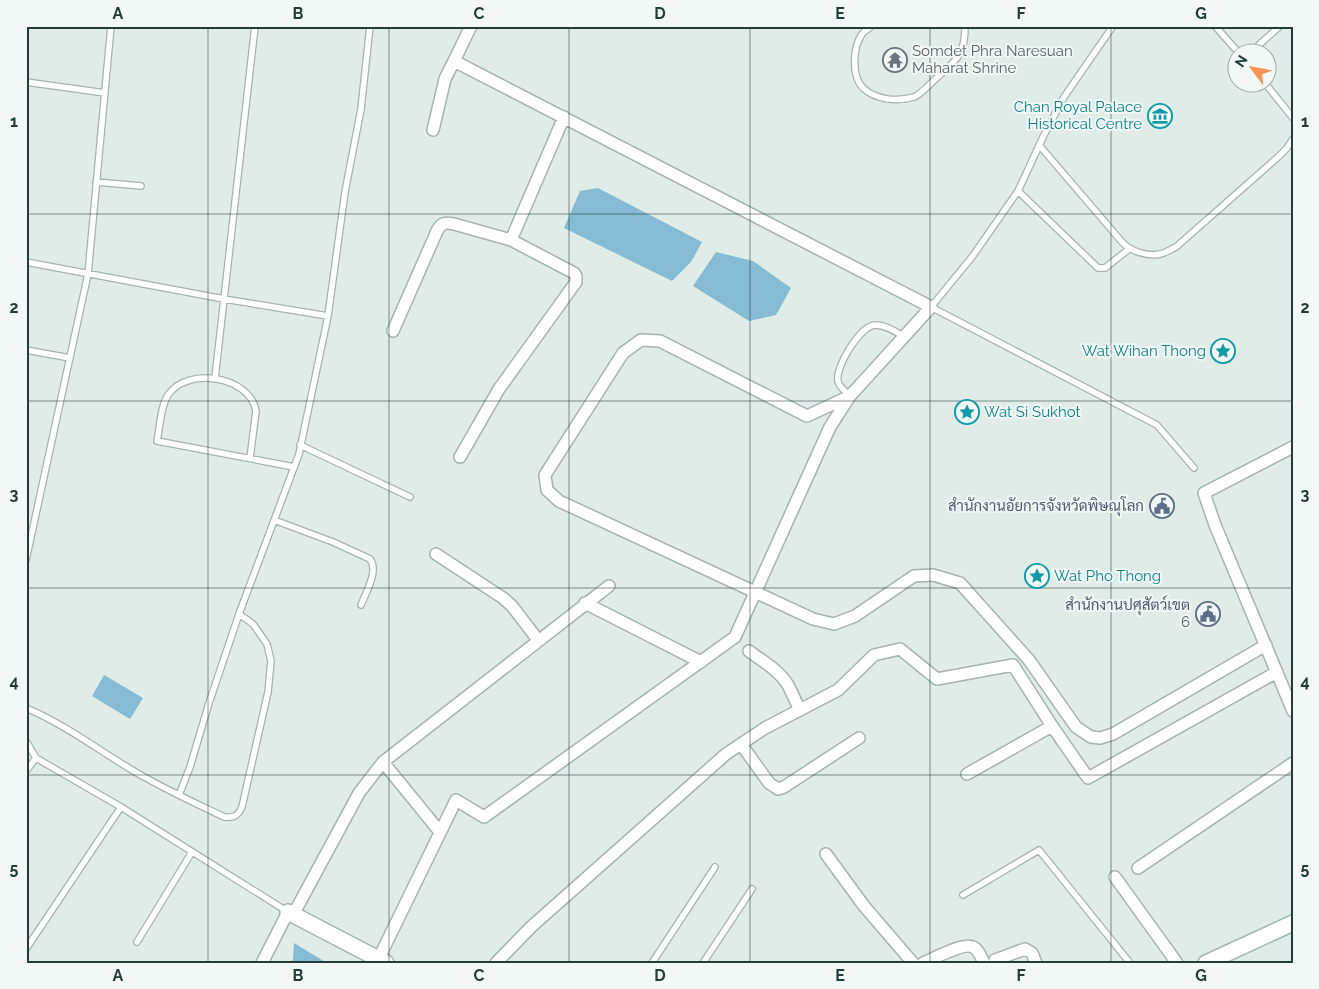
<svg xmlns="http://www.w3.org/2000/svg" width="1319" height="989" font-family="Raleway,Sarabun,sans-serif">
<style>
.water{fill:#85bbd3}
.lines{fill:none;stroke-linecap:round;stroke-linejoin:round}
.lane-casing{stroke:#a3b4b0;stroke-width:8}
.street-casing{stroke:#a3b4b0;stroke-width:14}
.secondary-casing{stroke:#9eb8b2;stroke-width:18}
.lane{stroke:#fff;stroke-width:5.5}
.street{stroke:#fff;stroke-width:11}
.secondary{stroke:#fff;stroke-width:15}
.grid{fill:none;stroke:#203d39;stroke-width:1;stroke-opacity:0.55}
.labels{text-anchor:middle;stroke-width:4;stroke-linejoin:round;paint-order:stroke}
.worship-label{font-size:15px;fill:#5b616d;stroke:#f1f8f5;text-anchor:start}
.culture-label{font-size:15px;fill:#0d838f;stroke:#f1f8f5;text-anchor:end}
.service-label{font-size:15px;fill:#4e5e75;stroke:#f1f8f5;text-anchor:end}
.neatline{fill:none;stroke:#203d39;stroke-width:2}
.grid-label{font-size:16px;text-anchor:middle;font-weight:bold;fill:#203d39}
</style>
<rect width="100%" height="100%" fill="#e0ece8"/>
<path class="water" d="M598,188l104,54 -11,20 -19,19 -108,-53 16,-37z
M716,252l37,9 38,27 -15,27 -27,6 -56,-35z
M104,675l39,23 -13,21 -38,-23z
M294,943l33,20h-38l4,-3z"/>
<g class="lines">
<defs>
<path id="lane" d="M871,26c-2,3 -7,5 -9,8 -9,13 -11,42 1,54 13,12 34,14 51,9 9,-4 18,-16 26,-22 19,-17 25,-22 25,-49
M1113,26l-49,71 -20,38 -26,56 -46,66 -41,50 226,118 37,43
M1215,26l23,26
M1251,52l29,-26
M26,82l79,11
M1264,82l29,36
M1039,145l83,97c8,9 26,15 38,12 6,-1 11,-5 16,-7l102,-90 9,-9 6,-9
M96,182l45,4
M1018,191l80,77h7l24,-19
M26,262l198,37 104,17 -29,138 -60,160 -30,89 -19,64 -11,28
M328,316l17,-124 16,-83 9,-83
M26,350l44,8
M215,378l40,-352
M850,396c-4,-4 -11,-9 -12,-15 -3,-14 22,-55 37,-56 11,0 21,7 30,12
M300,445l110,52
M250,458l6,-47c-6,-35 -69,-45 -88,-16 -8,13 -8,32 -11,46l137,26
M274,520l59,22 37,17c9,12 -4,33 -9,46
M26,560l62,-286 23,-248
M26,708c38,16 71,41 106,62 30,18 61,32 92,47 10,1 14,-1 18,-10l26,-115 3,-31 -4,-17 -14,-20 -14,-10
M26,741l10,17 85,49 167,105
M26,771l10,-13
M963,895l76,-45 91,113
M137,942l55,-90
M26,949l95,-142
M652,963l63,-96
M703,963l49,-74"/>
<path id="street" d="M433,130l12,-51 9,-18
M393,331l44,-100c4,-8 8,-9 17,-7l57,16
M848,397l-41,19 -147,-75 -19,-1 -18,13 -78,122 2,15 12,11 254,118 21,5 21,-8 59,-40 19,-1 27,8 69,77 47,67 15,10 9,1 13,-4 153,-89
M1293,447l-89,46 11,32 78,186
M460,457l39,-68 77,-107v-6l-2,-3 -63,-33 53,-123
M436,554l67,44 9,8 26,34
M585,603l116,59
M749,651c13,10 30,19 39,34 4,8 8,17 12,25
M741,744l28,39 9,6 6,-2 75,-49
M383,762l57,70
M967,774l85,-48
M826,854l38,52 49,57
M1138,868l155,-105
M1115,877l62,86
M293,915l66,-122 24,-31 226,-176
M379,958l77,-158 28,17 251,-180 95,-210 20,-31 81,-89 -477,-246 17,-35
M995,960l30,-11 7,4 4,10
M262,963l26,-51
M496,963l35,-36 195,-173 39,-26 73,-38 36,-35 26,-6 37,30 76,-14 39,61 36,52 189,-106
M923,963c10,-4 41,-21 50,-16 6,3 8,10 11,16"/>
<path id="secondary" d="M288,912l98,51
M1206,963l87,-40"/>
</defs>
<use href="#lane" class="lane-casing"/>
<use href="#street" class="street-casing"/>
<use href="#secondary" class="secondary-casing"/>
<use href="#lane" class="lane"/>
<use href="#street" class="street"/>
<use href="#secondary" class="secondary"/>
</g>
<path class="grid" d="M208,26v937M389,26v937M569,26v937M750,26v937M930,26v937M1111,26v937M26,214h1267M26,401h1267M26,588h1267M26,775h1267"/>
<defs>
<symbol id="temple-ring" viewBox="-11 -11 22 22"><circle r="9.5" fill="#f1f8f5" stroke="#6b7280" stroke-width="1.5"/><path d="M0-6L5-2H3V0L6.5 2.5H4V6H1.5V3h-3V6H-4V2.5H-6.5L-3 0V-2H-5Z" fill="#6b7280"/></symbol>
<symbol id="museum-ring" viewBox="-11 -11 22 22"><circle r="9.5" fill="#f1f8f5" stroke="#0f9aa8" stroke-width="1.5"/><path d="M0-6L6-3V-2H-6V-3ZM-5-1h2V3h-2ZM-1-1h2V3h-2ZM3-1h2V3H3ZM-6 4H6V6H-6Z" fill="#0f9aa8"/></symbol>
<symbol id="sight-ring" viewBox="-11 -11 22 22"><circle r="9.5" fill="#f1f8f5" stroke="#0f9aa8" stroke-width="1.5"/><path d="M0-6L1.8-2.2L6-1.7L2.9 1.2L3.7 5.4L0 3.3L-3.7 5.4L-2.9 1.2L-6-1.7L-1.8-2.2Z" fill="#0f9aa8"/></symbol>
<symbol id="civic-ring" viewBox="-11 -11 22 22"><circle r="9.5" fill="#f1f8f5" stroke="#5c6f8a" stroke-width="1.5"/><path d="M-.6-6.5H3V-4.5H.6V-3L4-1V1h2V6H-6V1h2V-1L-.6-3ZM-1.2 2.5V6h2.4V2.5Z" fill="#5c6f8a"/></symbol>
</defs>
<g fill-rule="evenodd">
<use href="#temple-ring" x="881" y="46" width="28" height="28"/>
<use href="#museum-ring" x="1146" y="102" width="28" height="28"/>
<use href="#sight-ring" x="1209" y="337" width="28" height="28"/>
<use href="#sight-ring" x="953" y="398" width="28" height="28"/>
<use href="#civic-ring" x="1148" y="492" width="28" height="28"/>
<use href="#sight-ring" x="1023" y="562" width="28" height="28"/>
<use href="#civic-ring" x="1194" y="600" width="28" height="28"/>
</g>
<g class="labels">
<g class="worship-label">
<text x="912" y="56">Somdet Phra Naresuan<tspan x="912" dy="17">Maharat Shrine</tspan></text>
</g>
<g class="culture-label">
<text x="1142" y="112">Chan Royal Palace<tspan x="1142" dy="17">Historical Centre</tspan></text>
<text x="1206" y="356">Wat Wihan Thong</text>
<text x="984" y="417" text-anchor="start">Wat Si Sukhot</text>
<text x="1054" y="581" text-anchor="start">Wat Pho Thong</text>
</g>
<g class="service-label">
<text x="1144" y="511">สำนักงานอัยการจังหวัดพิษณุโลก</text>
<text x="1190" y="610">สำนักงานปศุสัตว์เขต<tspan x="1190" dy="17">6</tspan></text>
</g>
</g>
<rect width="1319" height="989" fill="none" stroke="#f1f8f5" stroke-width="55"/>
<g transform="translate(1252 68) rotate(302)"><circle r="24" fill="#f1f8f5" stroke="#9dadaa"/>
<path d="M0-4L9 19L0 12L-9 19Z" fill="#f89452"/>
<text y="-8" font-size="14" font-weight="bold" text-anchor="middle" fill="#203d39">N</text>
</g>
<rect x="28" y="28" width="1264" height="934" class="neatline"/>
<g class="grid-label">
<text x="118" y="19">A</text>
<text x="298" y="19">B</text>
<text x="479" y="19">C</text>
<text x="660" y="19">D</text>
<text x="840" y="19">E</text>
<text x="1021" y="19">F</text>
<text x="1201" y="19">G</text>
<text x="14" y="127">1</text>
<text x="1305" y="127">1</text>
<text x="14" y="313">2</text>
<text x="1305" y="313">2</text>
<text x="14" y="500">3</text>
<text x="1305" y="500">3</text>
<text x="14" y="687">4</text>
<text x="1305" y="687">4</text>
<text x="14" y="874">5</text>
<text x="1305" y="874">5</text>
<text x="118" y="981">A</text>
<text x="298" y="981">B</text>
<text x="479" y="981">C</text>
<text x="660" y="981">D</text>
<text x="840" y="981">E</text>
<text x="1021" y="981">F</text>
<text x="1201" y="981">G</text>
</g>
</svg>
